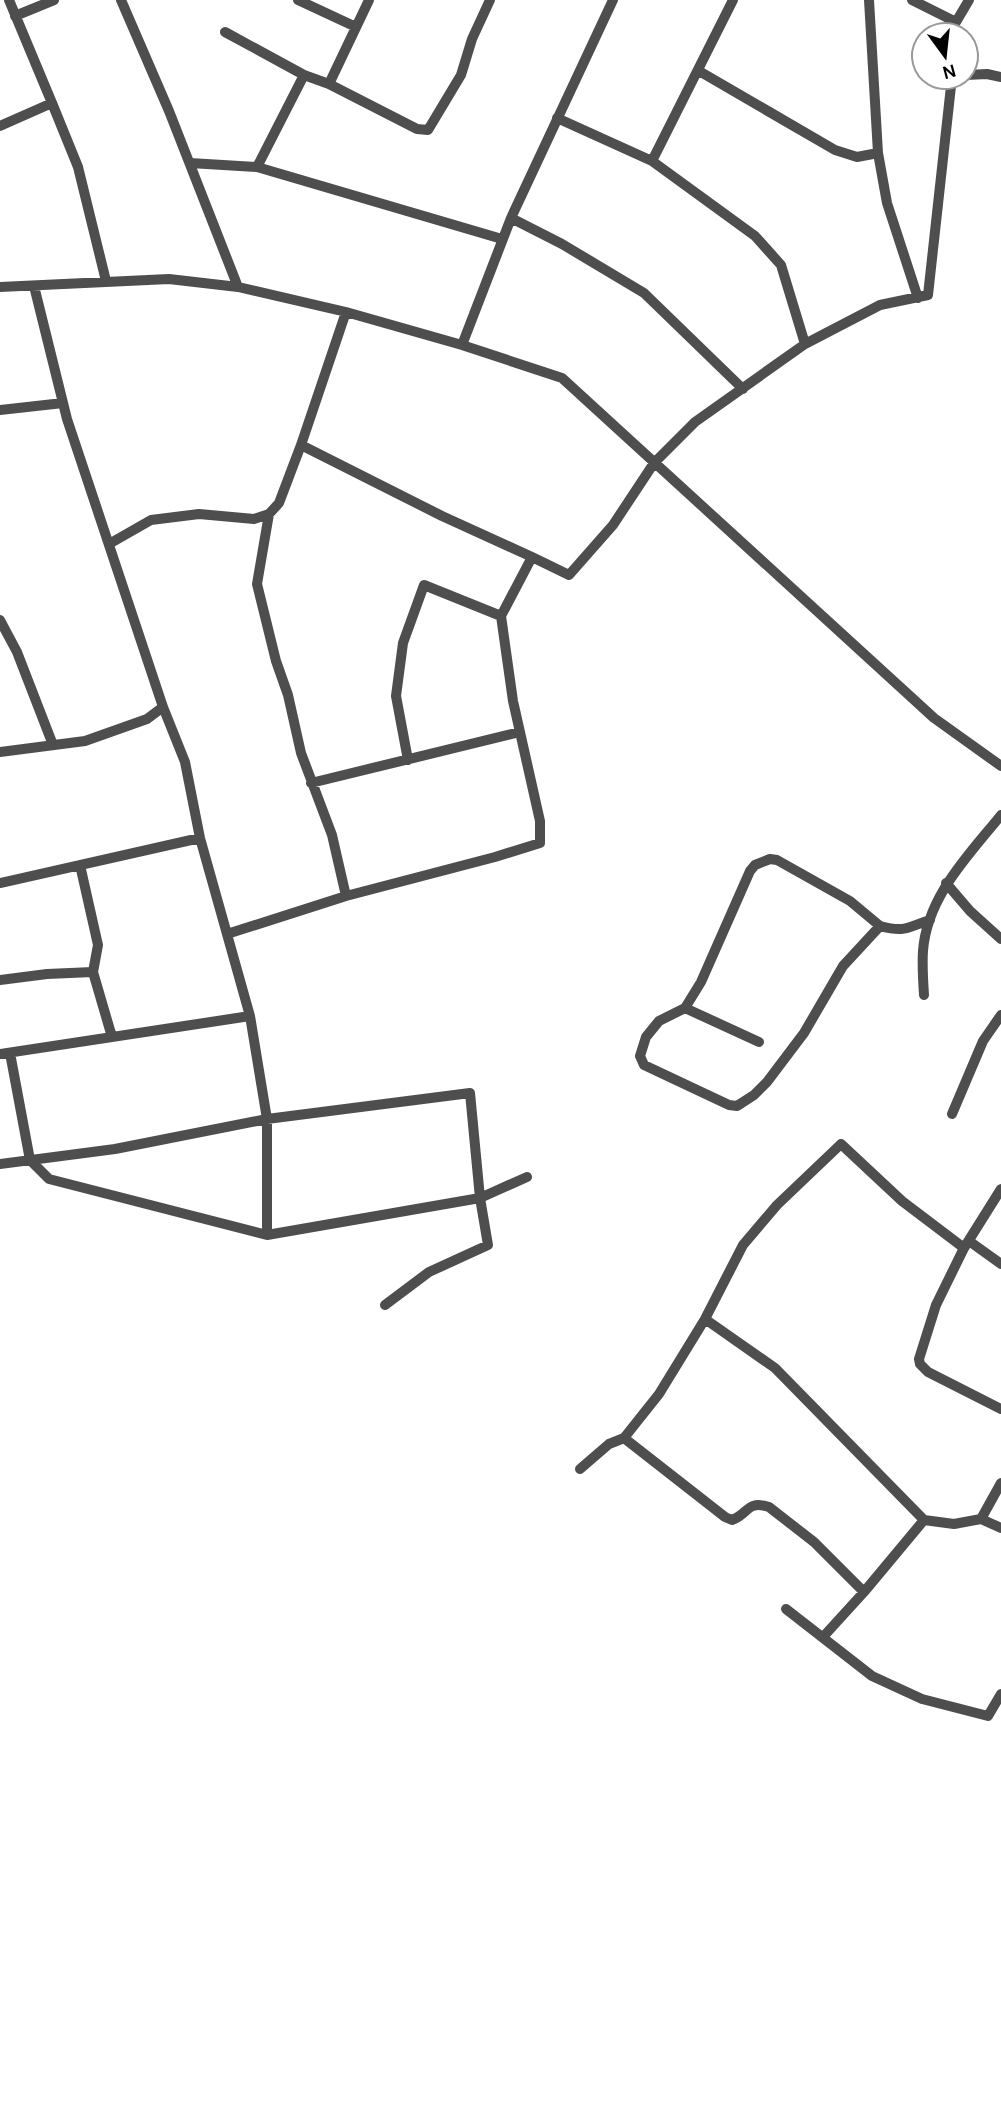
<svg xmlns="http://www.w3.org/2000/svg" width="1001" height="2103" font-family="Karla,sans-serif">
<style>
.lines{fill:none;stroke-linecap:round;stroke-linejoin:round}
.minor{stroke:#4e4e4e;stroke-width:10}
</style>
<rect width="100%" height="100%" fill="#fff"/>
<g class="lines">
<path class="minor" d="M9,0l43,103
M121,0l48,111 69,176
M298,0l58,27
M869,0l9,153 9,50 31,95
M912,0l44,22 13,-22
M15,16l39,-16
M225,32l79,43
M699,71l136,79 22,7 21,-4
M966,75l21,-1 14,3
M329,84l88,45 11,1 33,-55 11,-36 18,-39
M557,118l95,43 103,75 26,29 24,79
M0,126l52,-23 26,64 28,114
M652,161l81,-161
M190,163l67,4 47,-92 25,9 40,-84
M257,167l245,72
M511,218l51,26 82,49 99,96
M0,287l169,-8 69,8 108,25 116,33 100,33 372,340 67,48
M462,345l49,-127 102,-218
M0,410l63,-7
M301,445l141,71 90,41
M109,544l42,-24 48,-6 55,5 15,-5 10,-11 22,-58 45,-133
M0,620l17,32 36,93
M0,752l85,-11 62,-22 16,-12 -96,-288 -33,-133
M408,760l-12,-64 7,-53 21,-58 77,31
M311,783l209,-51
M770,859l7,1 73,41 30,25 -37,40 -39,67 -37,49 -13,13 -17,11 -8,-1 -85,-40 -4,-9 6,-19 13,-16 26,-13 16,-26 49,-111 5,-6z
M0,883l200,-45
M946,883l24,28 31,28
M346,896l149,-39 45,-14v-22l-27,-120 -12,-85 31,-59 37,18 44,-50 41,-62 41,-41 110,-78 75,-39 48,-10 24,-218
M880,926c26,7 27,1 50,-6
M227,934l119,-38 -14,-61 -31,-82 -13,-58 -12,-34 -19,-77 12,-70
M93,972l19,65
M0,980l47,-6 46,-2 5,-27 -18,-80
M924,995c-1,-15 -2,-30 -1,-44 4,-55 46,-96 78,-136
M685,1008l74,34
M250,1016l17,103v116
M10,1053l20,107 19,19 218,56 213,-37 47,-21
M0,1054l250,-38 -50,-178 -15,-76 -22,-55
M952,1114l31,-73 18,-26
M0,1164l115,-15 152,-30 203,-26 10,105 8,47 -59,27 -44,33
M1001,1189l-37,59 -28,57 -17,54 1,5 8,8 73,37
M969,1241l32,23
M705,1319l70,49 149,152 30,4 27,-5 20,9
M580,1469l29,-25 15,-6
M981,1519l20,-36
M864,1592l-50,-50 -45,-35c-23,-7 -20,7 -37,13l-7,-3 -101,-79 35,-44 46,-75 38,-74 34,-40 64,-61 61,57 62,47
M786,1609l86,67 50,23 66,17 13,-22
M823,1637l41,-45 60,-72"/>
</g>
<g transform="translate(945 56) rotate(165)"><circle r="33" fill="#ffffff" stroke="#999999" stroke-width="2"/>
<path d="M0-5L12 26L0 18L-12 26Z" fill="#000000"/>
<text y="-10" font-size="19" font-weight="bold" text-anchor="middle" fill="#000000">N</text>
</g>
</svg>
